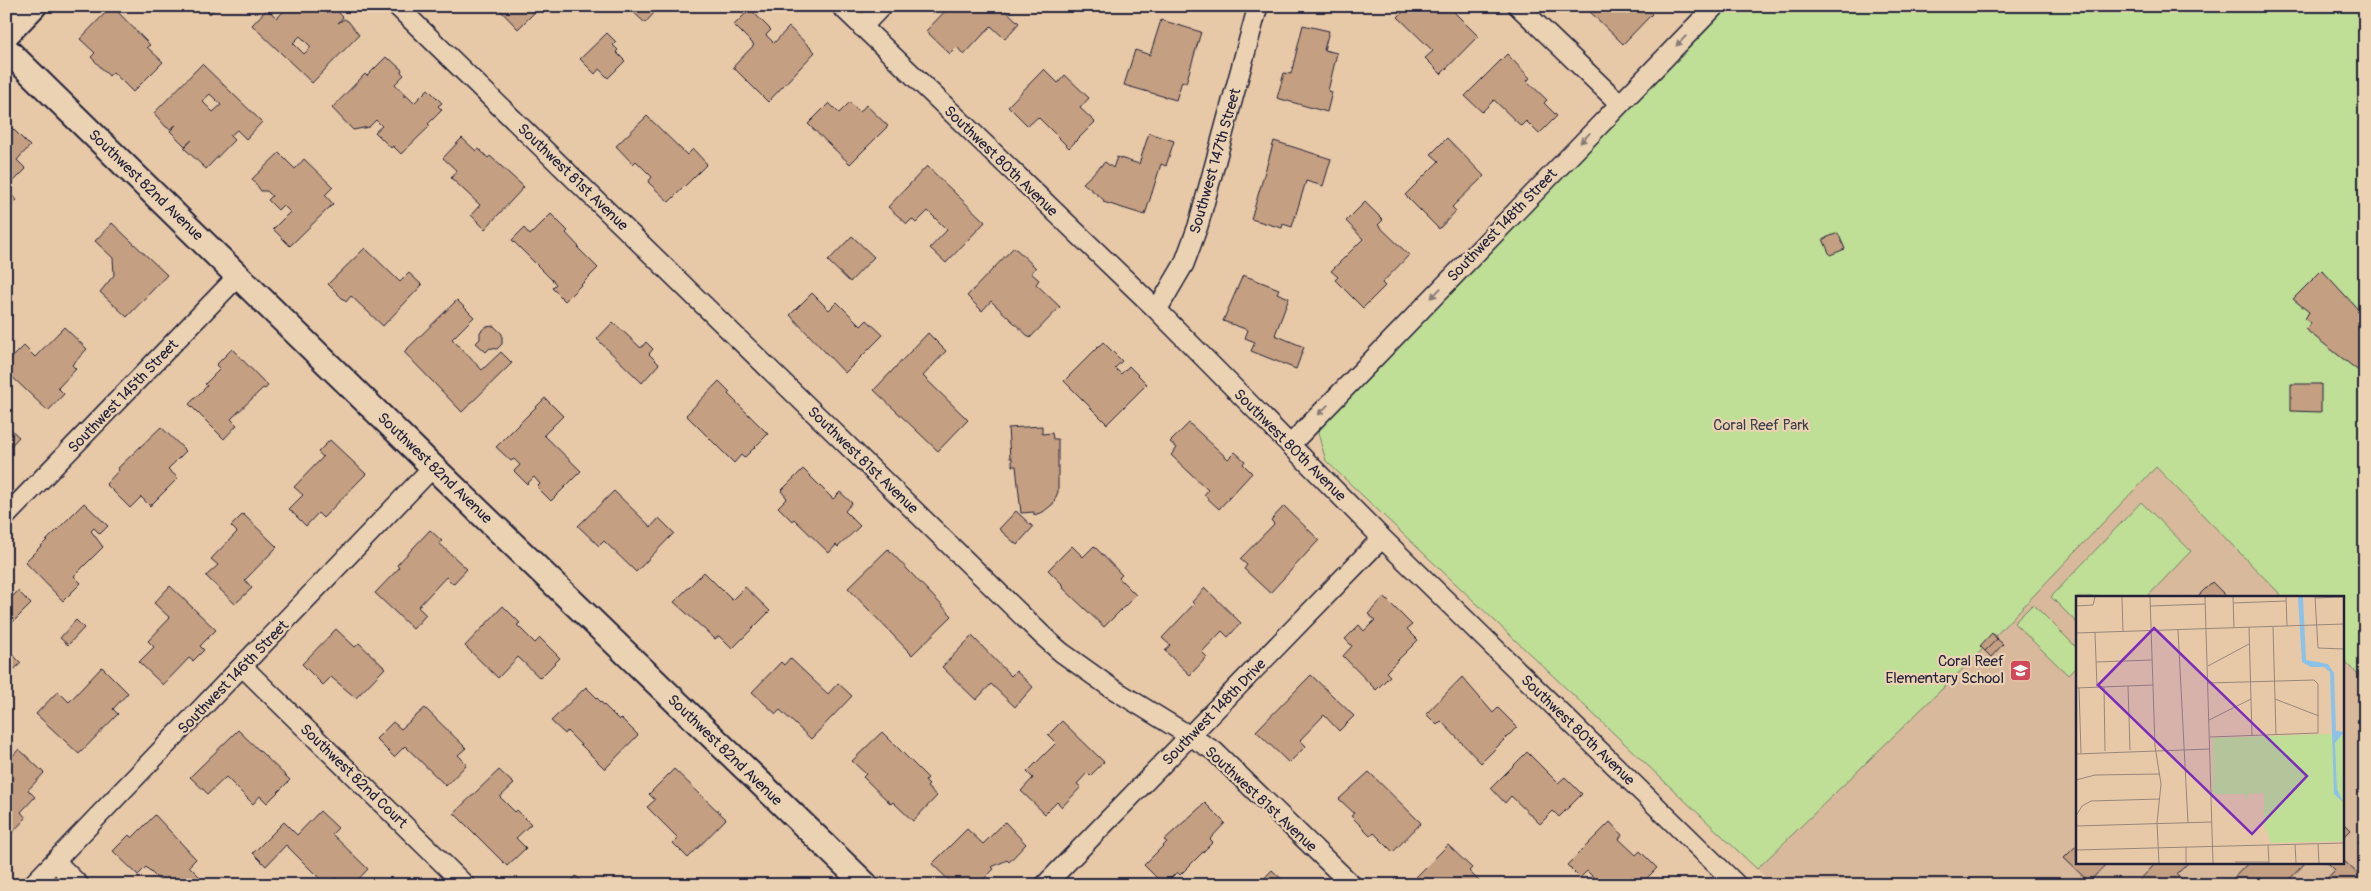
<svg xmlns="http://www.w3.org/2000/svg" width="2371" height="891" font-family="Pangolin,sans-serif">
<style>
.built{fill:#d8b99b}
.green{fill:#bfde96;stroke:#708068}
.building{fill:#c49f82;stroke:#22223b;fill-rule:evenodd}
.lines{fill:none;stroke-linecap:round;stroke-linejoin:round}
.minor-casing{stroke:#22223b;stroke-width:22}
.tertiary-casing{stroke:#22223b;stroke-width:28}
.minor{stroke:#ebd2b3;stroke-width:19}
.tertiary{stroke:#ebd2b3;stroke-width:24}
.oneway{fill:#867a77}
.labels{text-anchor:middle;stroke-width:4.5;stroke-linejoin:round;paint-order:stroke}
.street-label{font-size:15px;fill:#22223b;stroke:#ebd2b3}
.park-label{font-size:15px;fill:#3a3e49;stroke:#ebd2b3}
.poi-label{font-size:15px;fill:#22223b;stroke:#ebd2b3;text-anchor:end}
.inset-road{fill:none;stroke:#98867c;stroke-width:1}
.view{fill:#7b2cbf;fill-opacity:0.15;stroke:#7b2cbf;stroke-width:2.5}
.inset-edge{fill:none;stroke:#22223b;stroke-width:2.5}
</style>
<rect width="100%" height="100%" fill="#e7c9a8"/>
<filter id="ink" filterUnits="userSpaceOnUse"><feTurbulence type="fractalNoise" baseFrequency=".02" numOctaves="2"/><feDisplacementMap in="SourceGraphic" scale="10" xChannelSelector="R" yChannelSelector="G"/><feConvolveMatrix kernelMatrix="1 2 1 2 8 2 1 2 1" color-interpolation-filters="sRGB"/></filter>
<g filter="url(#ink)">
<path class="built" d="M2156,467l127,130h-206v265h265v-204l23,23v204h-592l-16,-16 221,-215z"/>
<path class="green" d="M1728,6h637v675l-23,-23v-61h-59l-127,-130 -178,187 -221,215 -431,-408 -10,-35z
M2141,502l50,49 -44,46h-70v26l-26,-26z
M2033,604l44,44v18l-9,9 -54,-52z"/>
<path class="building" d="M112,6l38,39 -3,2 16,15 -30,30 -20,-20 -4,4 -18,-19 4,-4 -15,-14z
M203,6h14l-7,8z
M322,6l1,2 9,-2 11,11 -5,6 6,-4 4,2 11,14 -47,48 -60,-58 15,-16 10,9 7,-7 -4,-5zM300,36l11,11 -7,7 -11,-11z
M501,6h40l-23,23 -19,-20z
M627,6h20l7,7 -9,10z
M950,6h51l18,17 -14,16 -14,-13 -27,29 -7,-8 -7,7 -24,-23z
M1409,6h39l30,30 -37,38 -16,-16 8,-7 -35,-34z
M1584,6h60l8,8 -29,30z
M750,9l21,21 -5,5 8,8 15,-16 26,25 -47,50 -35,-35 21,-22 -20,-20z
M1161,20l40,12 -15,51 -4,-2 -6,19 -52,-15 11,-35 15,5z
M1303,25l26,6 -5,19 13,3 -9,38 4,1 -5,20 -50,-14 7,-25 7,1z
M607,33l9,9 -3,3 5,5 -2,2 9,9 -17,17 -9,-9 -4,5 -15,-15z
M1507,54l23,24 -3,3 20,19 -3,3 13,13 -18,18 -13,-13 -5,5 -27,-26 -12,12 -17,-16z
M386,57l3,3 1,-1 12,11 -1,2 3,3 -9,9 9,10v3l2,-2 8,8 14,-14 14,14 -4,3 4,4 -14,14 2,2 -29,28 -8,-8 -2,2 -16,-16 7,-6 -6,-6 -7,7 -16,3 -21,-22 33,-34 2,2z
M202,64l60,58 -16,17 -9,-9 -7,6 4,4 -28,29 -22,-21 8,-8 -7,6 -15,-15 6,-6 -6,4 -4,-2 -12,-14zM210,94l11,11 -8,7 -11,-11z
M1044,69l14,14 7,-8 24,23 -9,10 15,14 -26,26 -31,-31 -10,9 -20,-20z
M850,102l10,10 6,-7 22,21 -38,38 -42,-40 21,-21 10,10z
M647,116l40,39 6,-6 14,15 -38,38 -21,-20 4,-5 -16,-16 -3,3 -17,-18z
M13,129l17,17 -13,14 9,9 -20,20v-53z
M1149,133l25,8 -8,25 -5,-2 -16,51 -42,-13 1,-2 -21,-17 22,-21 8,6 4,-11 22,7z
M462,138l14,13 3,-2 9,9 2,-2 34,31 -39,42 -14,-14 9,-10 -29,-27 6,-7 -14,-13z
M1447,138l37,38 -32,31 4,4 -17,18 -34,-34 34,-34 -8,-7z
M1274,141l57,18 -8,27 -17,-5 -14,46 -9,-3 -1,4 -31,-9z
M279,153l16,16 9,-10 29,28 -8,8 8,9 -43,42 -17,-17 17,-17 -7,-7 -5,5 -10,-10 4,-4 -5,-5h-6l-9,-12z
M927,166l58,56 -39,41 -16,-15 17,-18 -19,-19 -12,12 -4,-4 -5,5 -19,-17z
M6,191l11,9 -11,11z
M1365,202l18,18 -5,5 31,30 -27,28 3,3 -22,22 -28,-28 3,-3 -7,-6 32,-32 -17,-18z
M551,214l17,17 -2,2 13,14 -1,1 20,20 -33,33 -13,-13 4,-4 -44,-44 12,-12 6,7z
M112,223l55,52 -40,42 -27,-25 14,-17 -1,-17 -18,-17z
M1838,233l7,16 -15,6 -7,-16z
M852,236l22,21 -24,25 -22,-21z
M1014,247l22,21 -5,5 8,7 -3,4 24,23 -30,31 -39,-37 -9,10 -15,-15z
M365,248l35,34 9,-9 13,12 -39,41 -32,-30 -5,6 -18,-18z
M2322,270l43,47v19l-3,2 3,3v35l-60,-47 6,-6 -6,-4 4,-7 -16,-13z
M1243,275l36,14 -2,4 12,5 -14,37 29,12 -8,22 -45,-18 4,-9 -10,-4 3,-8 -25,-9z
M812,293l17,17 8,-8 24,24 6,-6 16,15 -38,38 -55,-58z
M457,300l17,17 -22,22 30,31 19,-18 11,11 -50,49 -58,-60z
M613,322l28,26 5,-6 7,7 -4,5 10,10 -17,19 -45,-44z
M494,326l8,8v10l-5,5 -7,-1 -4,4 -10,-9 4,-4v-7l5,-5z
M64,327l23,22 -15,16 4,4 -18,19 6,6 -16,17 -42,-40v-7l18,-18 11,11z
M928,333l18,18 -23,25 45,44 -30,31 -64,-61z
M1103,342l19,19 -7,7 6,6 8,-8 18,18 -40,40 -43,-43z
M232,349l36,37 -3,3 -2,-1 -32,31 6,6 -13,14 -35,-35 18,-18 -2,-2 15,-15 -4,-4z
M719,381l11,11 -2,2 40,40 -24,24 -3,-3 -7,8 -48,-48z
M2291,384h30v28l-30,-1z
M545,398l18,18 -19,19 37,36 -30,30 -14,-14 3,-3 -6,-7 -7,7 -13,-13 6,-6 -6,-6 -3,2 -15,-14z
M1189,423l39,36 7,-7 10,9 -2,3 9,9 -33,36 -15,-14 4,-5 -37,-35 6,-7 -7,-6z
M6,425l13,12 -13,14z
M1042,426v8l10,-1 1,6h5v53l-5,12 -10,8 -9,3v-3l-13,1 -5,-47h-4v-8h-2l-2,-30z
M161,427l25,24 -18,18 10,9 -28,28 -9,-9 -11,11 -24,-24 13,-14 -1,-2z
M330,440l36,34 -43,44 -5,-5 -12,13 -17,-17 14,-14 -9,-8 29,-30 -5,-5z
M803,469l30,30 7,-7 12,11 -7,8 15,15 -22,21 -2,-2 -7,8 -35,-34 -2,2 -14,-14 9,-9 -6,-7z
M614,491l37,36 8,-9 15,15 -38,39 -32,-31 -5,5 -21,-20z
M84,503l24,23 -8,8 -6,-6 -3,3 12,16 -29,29 7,7 -18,18 -38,-39z
M1284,506l35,34 -49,53 -26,-24 3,-4 -7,-6 34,-35 -3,-4z
M1016,511l17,16 -16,18 -18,-16z
M243,514l34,33 -32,33 7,8 -17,16 -29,-28 12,-11 -7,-6 26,-27 -6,-6z
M430,530l12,11 -3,2 28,26 -14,15 -7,-7 -28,30 8,8 -13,14 -38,-36 24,-25 -2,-3z
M1072,546l11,11 11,-11 28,29 -3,3 17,17 -32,32 -41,-39 1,-2 -16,-16z
M888,549l64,67 -40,39 -64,-67z
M704,572l28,28 13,-13 25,24 -38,38 -13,-13 -4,3 -41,-37z
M2212,582l15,15h-30z
M170,586l46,44 -16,16 4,4 -11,11 -4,-3 -26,27 -24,-23 15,-15 -6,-6 22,-23 -16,-15z
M1205,588l36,35 -13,14 -6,-6 -20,21 5,5 -17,18 -25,-24 5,-6 -8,-7 32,-34 -2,-2z
M18,591l13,13 -25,25v-26z
M1384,597l28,28 -5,4 11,11 -32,32 4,4 -14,14 -33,-34 9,-10 -7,-7 14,-14 5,6 11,-11 -7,-6z
M503,606l17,17 -3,2 18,18 5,-5 20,20 -20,20 -22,-21 -20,21 -33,-32z
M76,620l8,8 -16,17 -8,-7z
M336,629l19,18 4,-4 26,25 -29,30 -25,-21 -8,8 -21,-21z
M1992,633l5,6 -12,12 -5,-5z
M972,636l39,40 5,-5 17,16 -18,20 -24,-23 -15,16 -34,-33z
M1997,639l6,5 -12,13 -6,-6z
M6,648l15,15 -15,14z
M790,658l38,36 10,-11 14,13 -41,43 -31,-29 -4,4 -24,-22 29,-30 3,3z
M102,667l26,26 -15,16 5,5 -39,40 -43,-40 22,-23 11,11z
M1311,675l43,41 -15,15 -15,-16 -24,25 6,6 -17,17 -33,-32z
M1462,677l31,36 5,-5 19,19 -36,36 -40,-42 -4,4 -11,-11z
M586,687l33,33 2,-2 17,17 -33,34 -38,-38 -2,3 -14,-13z
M425,708l41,40 -8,7 9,9 -21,22 -41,-40 -11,11 -18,-18 17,-17 8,7z
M1062,721l42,41 -14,14 -3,-3 -10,11 4,3 -19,20 -5,-5 -12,12 -24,-23 12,-13 -6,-6 29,-29 -8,-8z
M238,730l52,50 -23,23 -7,-7 -7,8 -27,-27 -18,17 -18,-17z
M882,732l46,46 -3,3 4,4 -2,2 10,9 -24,25 -20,-19 -2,2 -28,-27 3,-3 -14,-13z
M19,749l25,24 -16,17 7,7 -14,15 5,6 -20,21v-76z
M1527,752l31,31 7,-6 17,17 -23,23 -6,-6 -13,13 -29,-28 -6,7 -14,-15z
M674,769l52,50 -38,39 -15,-15 5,-5 -31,-31 8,-7 -6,-6z
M499,770l15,14 -14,13 15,15 2,-2 14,14 -15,14 10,10 -19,18 -53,-53z
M1369,772l52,51 -28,29 -19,-19 -3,3 -20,-20 3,-3 -15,-14z
M1205,803l20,20 -15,16 3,3 -33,33 -3,-3 -13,13 -20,-20 23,-23 -3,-2z
M320,811l18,17 -6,6 36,35 -15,16h-11l-6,-7 -7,7h-3l-40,-40 -20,21 -13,-13 31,-31 13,13z
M155,815l41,44 -7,7 11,11 -8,8h-28l-18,-18 -8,8 -25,-24 16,-16 3,3z
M1005,822l21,22 -17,18 -2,-2 -15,7 2,2 -16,16h-24l-22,-21 35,-35 16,15z
M1610,822l12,13 -3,4 17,16 4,-4 17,17 -17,17 -9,-8 -7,8 -5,-3 -3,3h-15l-14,-14 -7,7 -13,-13z
M2343,822l8,8 -9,9v-16z
M2365,836v21l-5,-4 4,-4 -6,-6z
M1448,845l24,23 -3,3 14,14h-63l-6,-6z
M2077,845v17h31l-19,20 -25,-24z
M2342,859l16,15 7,-6v17h-44l14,-15 -8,-8h15z
M2153,862h36l-12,12 9,9 -51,2 20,-21z
M2249,862h57l-22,23h-57z
M1272,870l16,15h-30z
M576,876l9,9h-17z"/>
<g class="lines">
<defs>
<path id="minor" d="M397,6l646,630 18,16 49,35 104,64 138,134
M841,6l316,304 225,228 355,347
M1518,6l101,97
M862,27l20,-21
M1157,310l27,-46 14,-38 60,-220
M1290,445l425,-439
M6,516l233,-241
M243,667l222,218
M55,861l24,24
M32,885l401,-418
M1045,885l337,-347"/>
<path id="tertiary" d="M6,35l28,-29
M6,49l427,418 433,418"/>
</defs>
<use href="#minor" class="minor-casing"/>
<use href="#tertiary" class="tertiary-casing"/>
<use href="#minor" class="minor"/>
<use href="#tertiary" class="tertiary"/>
</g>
<defs><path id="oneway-solid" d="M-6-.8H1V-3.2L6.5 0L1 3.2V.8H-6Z" transform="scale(1.25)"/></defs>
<g class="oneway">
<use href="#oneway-solid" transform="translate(1681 41) rotate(135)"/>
<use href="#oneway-solid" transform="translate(1585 138) rotate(134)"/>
<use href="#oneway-solid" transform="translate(1436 293) rotate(134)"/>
<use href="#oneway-solid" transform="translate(1323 410) rotate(134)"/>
</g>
</g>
<defs>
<symbol id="school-square" viewBox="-11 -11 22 22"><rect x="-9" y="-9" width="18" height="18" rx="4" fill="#d1495b" stroke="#ebd2b3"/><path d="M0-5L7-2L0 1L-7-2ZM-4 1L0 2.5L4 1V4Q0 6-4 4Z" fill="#fff"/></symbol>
</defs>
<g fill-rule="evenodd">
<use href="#school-square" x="2008" y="658" width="25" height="25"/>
</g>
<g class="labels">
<g class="street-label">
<text transform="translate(1001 161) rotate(44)" y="5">Southwest 80th Avenue</text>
<text transform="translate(1215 161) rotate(-74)" y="5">Southwest 147th Street</text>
<text transform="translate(573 177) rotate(44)" y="5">Southwest 81st Avenue</text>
<text transform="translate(146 185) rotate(44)" y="5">Southwest 82nd Avenue</text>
<text transform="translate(1502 225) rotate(-46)" y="5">Southwest 148th Street</text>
<text transform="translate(123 396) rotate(-46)" y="5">Southwest 145th Street</text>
<text transform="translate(1290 445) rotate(45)" y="5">Southwest 80th Avenue</text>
<text transform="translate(863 460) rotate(44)" y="5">Southwest 81st Avenue</text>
<text transform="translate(435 468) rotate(44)" y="5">Southwest 82nd Avenue</text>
<text transform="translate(233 677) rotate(-46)" y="5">Southwest 146th Street</text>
<text transform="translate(1214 712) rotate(-46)" y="5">Southwest 148th Drive</text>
<text transform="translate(1578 730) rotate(44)" y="5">Southwest 80th Avenue</text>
<text transform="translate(725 750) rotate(44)" y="5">Southwest 82nd Avenue</text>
<text transform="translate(354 776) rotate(44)" y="5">Southwest 82nd Court</text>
<text transform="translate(1261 799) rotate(43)" y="5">Southwest 81st Avenue</text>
</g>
<g class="park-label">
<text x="1761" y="430">Coral Reef Park</text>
</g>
<g class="poi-label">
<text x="2004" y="666">Coral Reef<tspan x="2004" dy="17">Elementary School</tspan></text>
</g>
</g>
<g transform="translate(2076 596)">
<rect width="268" height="268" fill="#e7c9a8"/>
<path d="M254,138l13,2v105l-72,2 -7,-19v-31l-16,1v7l-3,-7h-32v-56z" fill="#bfde96"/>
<path d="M222,1h5l3,63 22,4 6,9 2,58 8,1 -9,11 2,46 6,13 -9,-8 -4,-122 -6,-5h-13l-9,-5z" fill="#8ac2e9"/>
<path class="inset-road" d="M46,1l1,35M74,1l5,149 6,38 -4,39 2,40M129,1l8,266M157,1l1,31M210,1l1,29M239,1l3,51 26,1M239,2l29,-1M157,7l53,-2M0,10l17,-1 2,-8M74,10l55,-2M173,31l3,109M197,31l3,108M102,34l10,193M0,37l268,-9M19,37l2,54M20,66l56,-2M132,70l41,-22M132,87l106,-3 4,4v49l-108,4M52,90l2,64M28,91l1,64M0,92l77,-3M3,92l2,65M199,103l44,17M133,124l42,-21M0,158l134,-5M0,184l19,-5 65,-1M0,220l6,-10 9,-5 69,-2M0,230l136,-4M219,248l1,19M242,248l1,19M192,249l1,18M110,251v16M0,254l268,-7M159,266h34"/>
<path class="view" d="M78,32l153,148 -55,58 -154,-149z"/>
<rect width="268" height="268" class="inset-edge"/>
</g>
<rect width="2371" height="891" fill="none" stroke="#ebd2b3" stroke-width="25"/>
<rect x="12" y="12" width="2346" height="866" fill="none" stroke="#22223b" stroke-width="2" filter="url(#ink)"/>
</svg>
